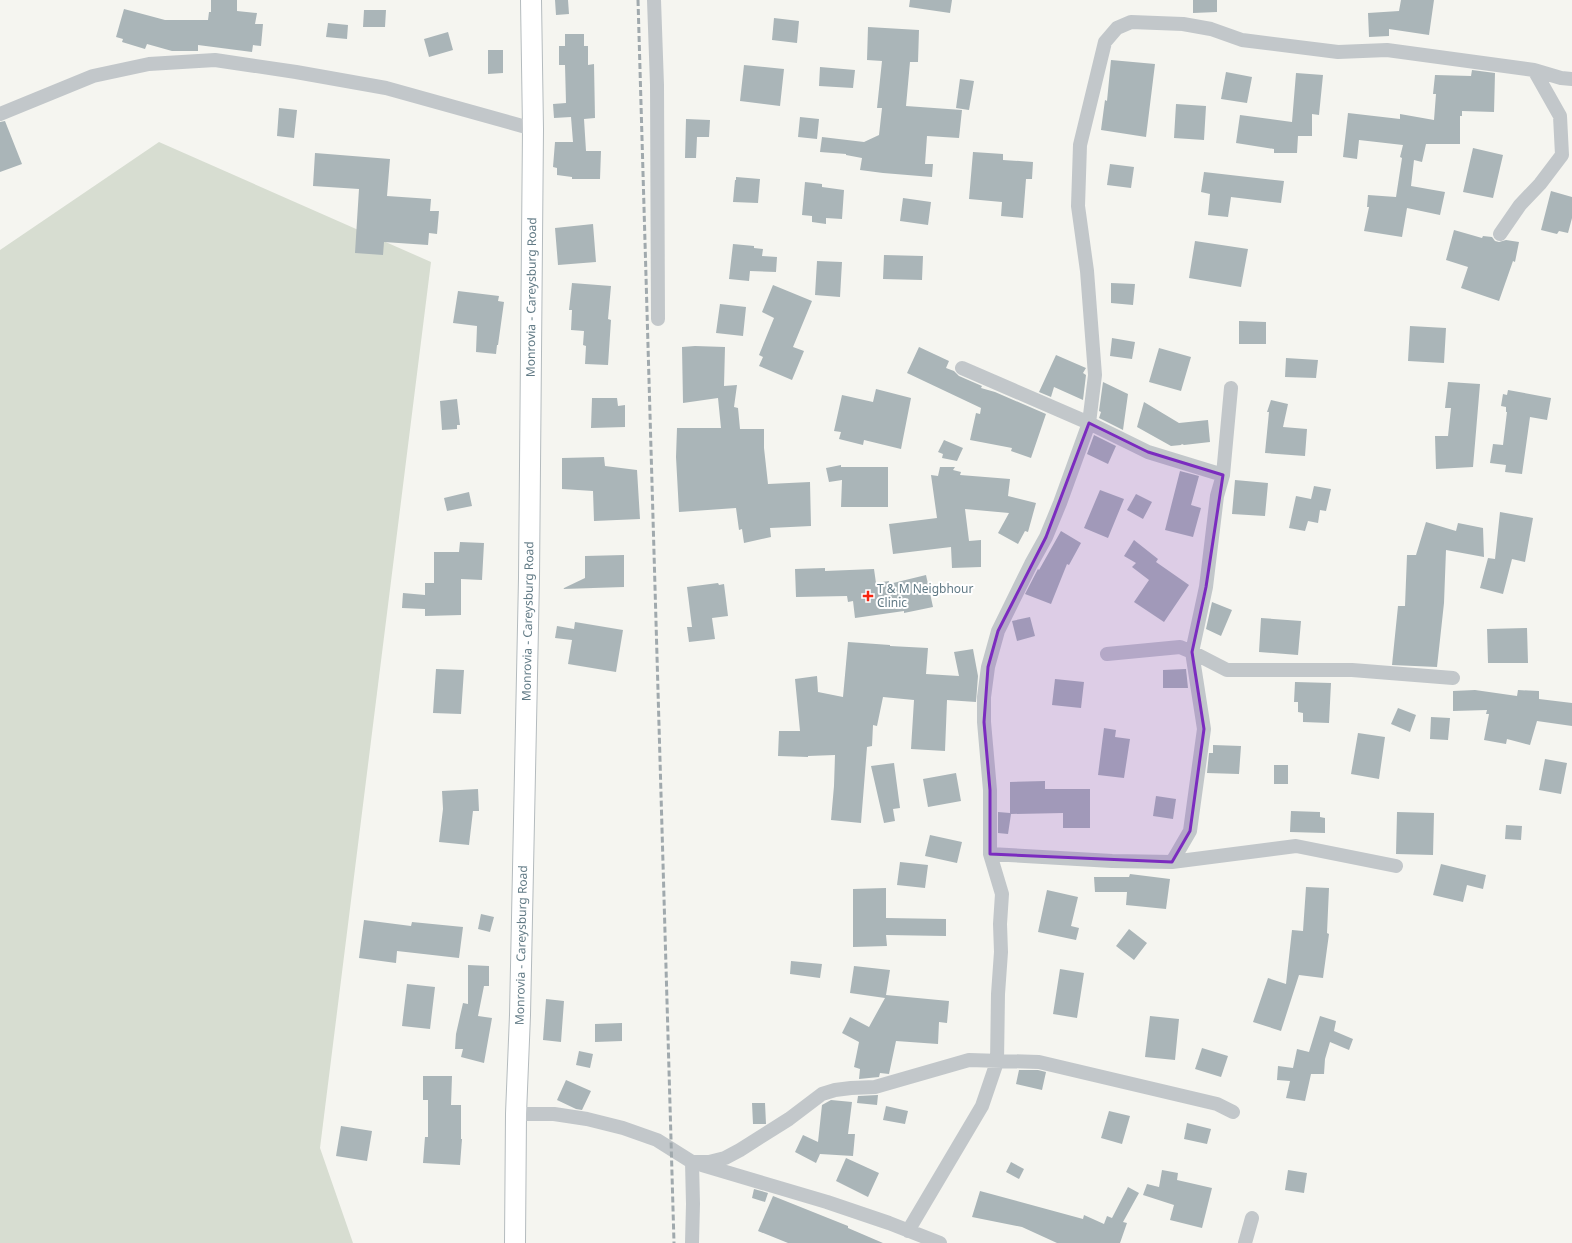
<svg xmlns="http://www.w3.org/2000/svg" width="1572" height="1243" font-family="'Noto Sans',sans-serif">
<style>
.green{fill:#d7ddd1}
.building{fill:#aab5b8}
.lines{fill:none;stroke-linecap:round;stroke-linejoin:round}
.secondary-casing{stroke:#b4bbbe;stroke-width:22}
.street{stroke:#c2c7ca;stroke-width:14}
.secondary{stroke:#fff;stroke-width:20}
.rail{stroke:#a0a9ad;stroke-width:3;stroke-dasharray:6 3;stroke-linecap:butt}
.marked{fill:#7b2cbf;fill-opacity:0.2;stroke:#7b2cbf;stroke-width:3;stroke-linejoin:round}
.poi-dot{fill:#f62510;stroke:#fff;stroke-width:1.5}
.labels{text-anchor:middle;stroke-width:4;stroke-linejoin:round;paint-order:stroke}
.street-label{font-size:12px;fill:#617a85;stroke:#fff}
.poi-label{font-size:12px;fill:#617a85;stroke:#fff;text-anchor:start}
</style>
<rect width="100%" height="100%" fill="#f5f5f0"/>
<path class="green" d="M159,142l272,120 -111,886 33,95h-353v-993z"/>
<path class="building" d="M211,0h26v11l20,2 -2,11h8l-2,22 -8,-1 -1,7 -54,-7v6h-26l-25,-7 -2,5 -23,-7 1,-3 -7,-2 8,-28 41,11h43l1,-8h2z
M555,0h13l1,14 -13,1z
M910,0h42l-2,13 -41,-6z
M1193,0h24v12l-24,1z
M1401,0h33l-5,35 -40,-6v7l-20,1 -1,-24 31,-2z
M364,10h22l-1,17h-22z
M774,18l25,3 -2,22 -25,-3z
M328,23l20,2 -1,14 -21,-2z
M868,27l51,3 -1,32h-8l-4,44 56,4 -3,28 -32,-2 -2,28h8l-1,13 -49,-4 -23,-3 2,-12 -16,-3v-1l-26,-2 2,-15 42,5 15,-7 3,-27h-5l5,-47 -15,-1z
M448,32l5,18 -24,7 -5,-18z
M565,34h19v12h4v19l6,-1 1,54 -11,1 2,32h15l-1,28h-28v-2l-15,-2v-7l-4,-1 2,-25h18l-2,-25 -17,1 -1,-14 13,-1 -1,-38h-6v-19h6z
M488,50h15v23l-15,1z
M1111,60l44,4 -9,73 -45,-7 4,-30 2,1z
M744,65l40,4 -4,37 -40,-5z
M820,67l35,3 -2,18 -34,-2z
M1472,70l23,3 -1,39 -32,-1v5h-2v28h-34l-4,18 -8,-2 -3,26 34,6 -5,23 -33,-7 -5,29 -38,-6 5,-24h-2l1,-12 28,2 6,-39 -2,-1 3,-12 -44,-5 -2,19 -14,-2 5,-44 52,6v-5l34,6 2,-26h-3l2,-19 36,1z
M1226,72l26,5 -5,26 -26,-4z
M1296,73l27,2 -4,40 -7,-1v22h-14l-1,17h-23v-4l-38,-6 4,-28 52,7z
M960,79l14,2 -5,29 -13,-2z
M1176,104l30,2 -2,34 -30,-2z
M279,108l18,2 -3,28 -17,-2z
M800,117l19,2 -2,20 -19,-2z
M686,119l24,1 -1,17h-12l-1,21h-11z
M5,121l17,43 -22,8v-50z
M1473,148l30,7 -10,43 -30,-6z
M973,152l30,2v6l30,2 -1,17h-6l-3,39 -22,-2 1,-14 -33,-3z
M315,153l75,6 -3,37 44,3 -1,12h9l-2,23 -8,-1 -1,12 -44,-3 -1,13 -28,-2 4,-64 -46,-3z
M1110,164l24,3 -3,21 -24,-3z
M1204,172l80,9 -3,22 -50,-6 -3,20 -20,-2 2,-21 -9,-2z
M736,177l24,2 -2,24 -25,-1 2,-22h1z
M805,182l17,2v3l22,3 -2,29 -16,-1v6l-14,-2v-6l-10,-1z
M1551,191l21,6v21l-4,15 -9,-2 -2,3 -16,-4z
M903,198l28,4 -3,23 -28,-4z
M593,224l3,38 -38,3 -3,-37z
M1454,230l28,8 1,-2 9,1 3,4 4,1 7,-2 13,2 -4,20 -2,-1 -14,40 -38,-13 7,-21 -22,-7z
M1195,241l53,8 -7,38 -52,-9z
M733,244l21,2v2l9,1 -1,7 15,1 -1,15 -26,-1 -1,10 -20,-2z
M884,255l39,1 -1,24 -39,-1z
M817,261l25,1 -2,35 -25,-2z
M572,283l39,3 -3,33 3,1 -3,45 -23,-1 1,-18 -3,-1 1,-14 -13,-1 1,-20h-3z
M1111,283l24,1 -2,21 -22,-2z
M773,285l39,16 -19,46 11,4 -12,29 -33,-14 4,-9 -4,-2 15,-37 -12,-6z
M458,291l41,5 -1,5 6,1 -6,43h-1l-1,9 -20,-2 1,-26 -24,-3z
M720,304l26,3 -3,29 -27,-3z
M1239,321l27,1v22h-27z
M1410,326l36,2 -2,35 -36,-2z
M1112,338l23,4 -3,17 -22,-3z
M695,346l30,1 -1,39 13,-1 -3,22 4,1 2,21h24v19l4,36 42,-2 1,44 -41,2 1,9 -27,6 -2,-14 -3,1 -3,-22 -57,4 -3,-55 1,-29h44l-3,-30 -35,5 -1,-56z
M919,347l30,14 -3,7 8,3 5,5 23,10 -1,2 14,4 51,22 -15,44 -20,-7 1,-3 -42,-8 6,-27 4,1 1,-6 -74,-35z
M1159,348l32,9 -10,34 -32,-9z
M1056,355l30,13 -3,5 3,2 -3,25 -29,-13 -3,10 -12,-5z
M1286,358l32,2 -2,18 -31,-1z
M1103,382l25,12 -5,36 -24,-12 2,-6 -2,-1z
M1448,382l32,2 -7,83 -37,2 -1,-33h13l3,-28h-6z
M876,389l35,9 -10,51 -37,-9 -1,5 -24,-6 2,-7 -7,-1 8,-36 31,7z
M1508,390l43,8 -4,22 -17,-3 -8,57 -17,-2 1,-7 -16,-2 3,-19 10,1 4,-33h-1v-5l-5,-1 2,-12 4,1z
M592,398h25l1,8 7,-1v22l-34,1z
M457,399l3,26h-3v4l-15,1 -2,-29z
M1271,400l17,4 -5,23 24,2 -2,27 -40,-3 4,-41h-2z
M1144,402l35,21 29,-3 2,22 -26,3 -2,-1 -1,1 -10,1 -34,-19z
M1094,435l22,11 -8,18 -21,-10z
M944,440l19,8 -6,13 -15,-3 1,-4 -5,-2z
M604,457l1,9 32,4 3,49 -46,2 -1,-30 -31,-2v-31z
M841,465v2h47v40h-47l1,-27 -13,2 -3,-14z
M940,467h15l-2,3 8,2 -1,3 50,4 -2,17 28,7 -8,29 -3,-1 -7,13 -20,-11 11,-20 -44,-4 4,32 12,-1v27l-29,1 -1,-21 -58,7 -4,-30 48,-6 -6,-43 7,1z
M1180,471l19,5 -8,29 10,3 -8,29 -28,-7z
M1235,480l33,3 -3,33 -33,-2z
M1314,486l17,3 -5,22 -6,-1 -2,13 -10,-2 -3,10 -16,-3 7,-32 15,3z
M1100,490l24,9 -16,39 -24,-10z
M469,492l3,14 -25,5 -3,-13z
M1136,494l16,8 -9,17 -16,-9z
M1500,512l33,6 -8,44 -13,-3 -9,35 -23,-6 8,-30 7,1z
M1426,522l30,9 2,-8 25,5 1,29 -38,-7 -2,53 -7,64 -45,-2 6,-59h7l2,-51h9z
M1061,531l20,12 -12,22 -2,-1 -16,40 -26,-10 13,-25 1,1z
M1134,540l24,19 -2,3 33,23 -25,37 -30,-20 15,-22 -17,-13 4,-4 -12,-7z
M460,542l24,1 -2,37 -21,-1v36l-36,1v-7l-23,-1 1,-15 22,2v-12h9v-31h25z
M624,555v32l-62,2 23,-11v-22z
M825,568v3l49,-2 2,14 13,-2v3l37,-9 7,32 -29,6v-2l-49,7 -2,-17 -5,1 -1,-6 -51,1 -1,-28z
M718,583l1,2 5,-1 4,32 -16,2 3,21 -26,3 -2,-15h5l-5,-40z
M1212,602l20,8 -11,26 -15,-7z
M1030,617l5,19 -18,5 -5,-20z
M1261,618l40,3 -3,34 -39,-3z
M575,622l48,8 -7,42 -48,-8 4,-24 -17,-2 2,-12 17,3z
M1527,628l1,35h-40l-1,-34z
M848,642l42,3v1l38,2 -2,26 33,2 -5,-24 19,-3 5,27 -2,26 -29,-2 -2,51 -34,-2 3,-49 -31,-3 -6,29 -4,-1 -1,21 -5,1 -6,76 -30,-3 3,-34 1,-31 -27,1v1l-30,-1 1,-25h21l-5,-52 22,-3 1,16 25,5z
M436,669l28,1 -3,44 -28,-1z
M1186,669l2,19h-25v-18z
M1055,679l29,3 -3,26 -29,-3z
M1295,682l36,1 -2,40 -26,-1v-9l-5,-1v-10h-4z
M1475,690l42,6 1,-6 21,1v8l33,4v23l-35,-5 -7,24 -23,-6 -1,5 -22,-4 5,-26h-3l1,-4 -34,1v-20z
M1398,708l18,7 -6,17 -19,-8z
M1431,717l19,1 -2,22 -18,-1z
M1104,728l12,2 -1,7 15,2 -6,39 -26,-3z
M1358,733l27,4 -6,42 -28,-5z
M1213,745l28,1 -2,28 -32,-1 2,-20h4z
M1545,759l22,4 -6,31 -22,-4z
M894,763l6,45 -7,1 2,12 -11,2 -13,-57z
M1274,765h14v19h-14z
M956,773l5,28 -33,6 -5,-28z
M1045,781v8h45v39h-27v-15l-52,1 -3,20 -10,-1v-21l12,1v-31z
M478,789l1,22h-6l-4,34 -30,-3 4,-33 -1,-18z
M1156,796l20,3 -3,20 -20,-3z
M1291,811l29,1v5l5,1v15l-35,-1z
M1397,812l37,1 -1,42 -37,-1z
M1506,825l16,1 -1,14 -16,-1z
M930,835l32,7 -5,21 -32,-7z
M900,862l28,3 -3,23 -28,-3z
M1441,864l45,11 -3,14 -16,-4 -4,17 -30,-7z
M1130,874l40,5 -4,30 -40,-4 1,-13h-32l-1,-15h35z
M1306,887l23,1 -2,45 2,1 -6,44 -24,-3 -18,56 -28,-9 15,-44 18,6 6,-54 11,1z
M886,888v30l60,1v17l-60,-1 1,11 -34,1v-58z
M1047,890l31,7 -7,29 8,2 -3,12 -38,-8z
M481,914l13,3 -4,15 -12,-3z
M364,920l47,6 1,-4 51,5 -4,31 -62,-7 -1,12 -37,-5z
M1129,929l18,14 -13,17 -18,-14z
M791,961l31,3 -2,14 -30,-4z
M468,965l21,1v20h-5l-6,30 14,2 -8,45 -23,-6 2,-8h-8l1,-15 7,-31 5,1z
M854,966l36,4 -4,25 63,6 -2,22 -8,-1 -1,22 -42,-3 -7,33 -9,-1 -1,4 -20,2 1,-10 -6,-2 5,-25 -17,-9 8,-16 19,10 16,-29 -35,-5z
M1060,969l24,4 -7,45 -24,-4z
M407,984l28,3 -5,42 -28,-3z
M546,999l18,2 -3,41 -18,-2z
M1150,1016l29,3 -4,41 -30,-3z
M1320,1016l16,5 -2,10 19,8 -4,11 -19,-8 -5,17 -1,15h-13l-6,27 -19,-3 4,-17 -13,-1 1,-14 15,2 4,-19 12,3z
M622,1023v18l-27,1v-18z
M1202,1048l26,8 -7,21 -26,-8z
M579,1051l14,3 -3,14 -14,-3z
M1019,1070h19l8,2 -4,18 -26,-6z
M423,1076h29l-1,29h10v34h1l-2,26 -37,-2 2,-26h3v-37h-5z
M566,1080l25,11 -9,19 -6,-1 -19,-9z
M878,1095l-1,10 -20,-2 1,-7z
M831,1100l21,2 -4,32h7l-2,22 -33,-2 -4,9 -21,-11 8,-17 15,7 4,-37z
M752,1103h13l1,21h-13z
M886,1106l22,5 -3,13 -22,-4z
M1109,1111l21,5 -8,28 -21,-6z
M1187,1123l24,6 -4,15 -23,-5z
M341,1126l31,5 -5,30 -31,-5z
M846,1158l33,15 -11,24 -32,-16z
M1011,1162l13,7 -5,10 -13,-7z
M1162,1170l16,3 -1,7 35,8 -10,40 -32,-8 4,-15 -31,-10 4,-11 12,3z
M1288,1170l19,3 -3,20 -19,-3z
M1128,1187l11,6 -16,29 4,1 -7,20h-63l-35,-16 -50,-10 8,-26 103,28 1,-4 20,9 3,-8 5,2z
M754,1189l14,4 -3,9 -13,-4z
M773,1196l75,30v2l35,15h-95l-30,-12z"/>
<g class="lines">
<defs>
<g id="secondary">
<path id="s1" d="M515,1243l1,-129 4,-99 9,-437 4,-449 -2,-129"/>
</g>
</defs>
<use href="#secondary" class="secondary-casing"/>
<path class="street" d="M654,0l3,85 1,234
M0,114l93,-38 56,-12 66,-4 81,12 90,16 147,41
M1500,234l20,-29 20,-21 22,-29 -2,-39 -26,-46
M962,368l127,55 59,29 75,23
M1231,388l-8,87 -6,21 -11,91 -14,65 35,18h125l101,8
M1107,654l73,-7 12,5 12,77 -14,102 -18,31
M990,854l122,7 60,1 124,-16 100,20
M516,1114h38l33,5 36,9 34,12 35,22 1,42 -1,39
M692,1162h17l16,-4 15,-8 49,-31 33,-25 13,-4 16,-2 24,-1 94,-27 70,2 178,42 16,8
M702,1165l125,37 62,21 51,20
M908,1231l74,-125 15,-44 1,-68 3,-42 -1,-28 2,-30 -12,-40v-64l-6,-68v-25l4,-30 10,-36 33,-67 15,-27 14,-34 29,-80 6,-48 -8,-104 -9,-65 2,-61 25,-103 12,-14 14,-6 52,2 28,5 31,11 96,12 49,-2 147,20 27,8 11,1
M1245,1243l7,-25"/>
<use href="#secondary" class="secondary"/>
<path class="rail" d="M638,0l36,1243"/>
</g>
<path class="marked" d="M1089,423l59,29 75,23 -17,112 -14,65 12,77 -14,102 -18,31 -182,-8v-64l-6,-68 4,-55 10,-36 48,-94z"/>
<path class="poi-dot" d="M866 590h4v4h4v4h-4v4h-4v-4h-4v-4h4z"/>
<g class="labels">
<g class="street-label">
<text dy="4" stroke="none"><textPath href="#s1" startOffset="946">Monrovia - Careysburg Road</textPath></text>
<text dy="4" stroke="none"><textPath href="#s1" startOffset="622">Monrovia - Careysburg Road</textPath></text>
<text dy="4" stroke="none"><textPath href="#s1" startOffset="298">Monrovia - Careysburg Road</textPath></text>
</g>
<g class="poi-label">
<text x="877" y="593">T &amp; M Neigbhour<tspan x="877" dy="14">Clinic</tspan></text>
</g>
</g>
</svg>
